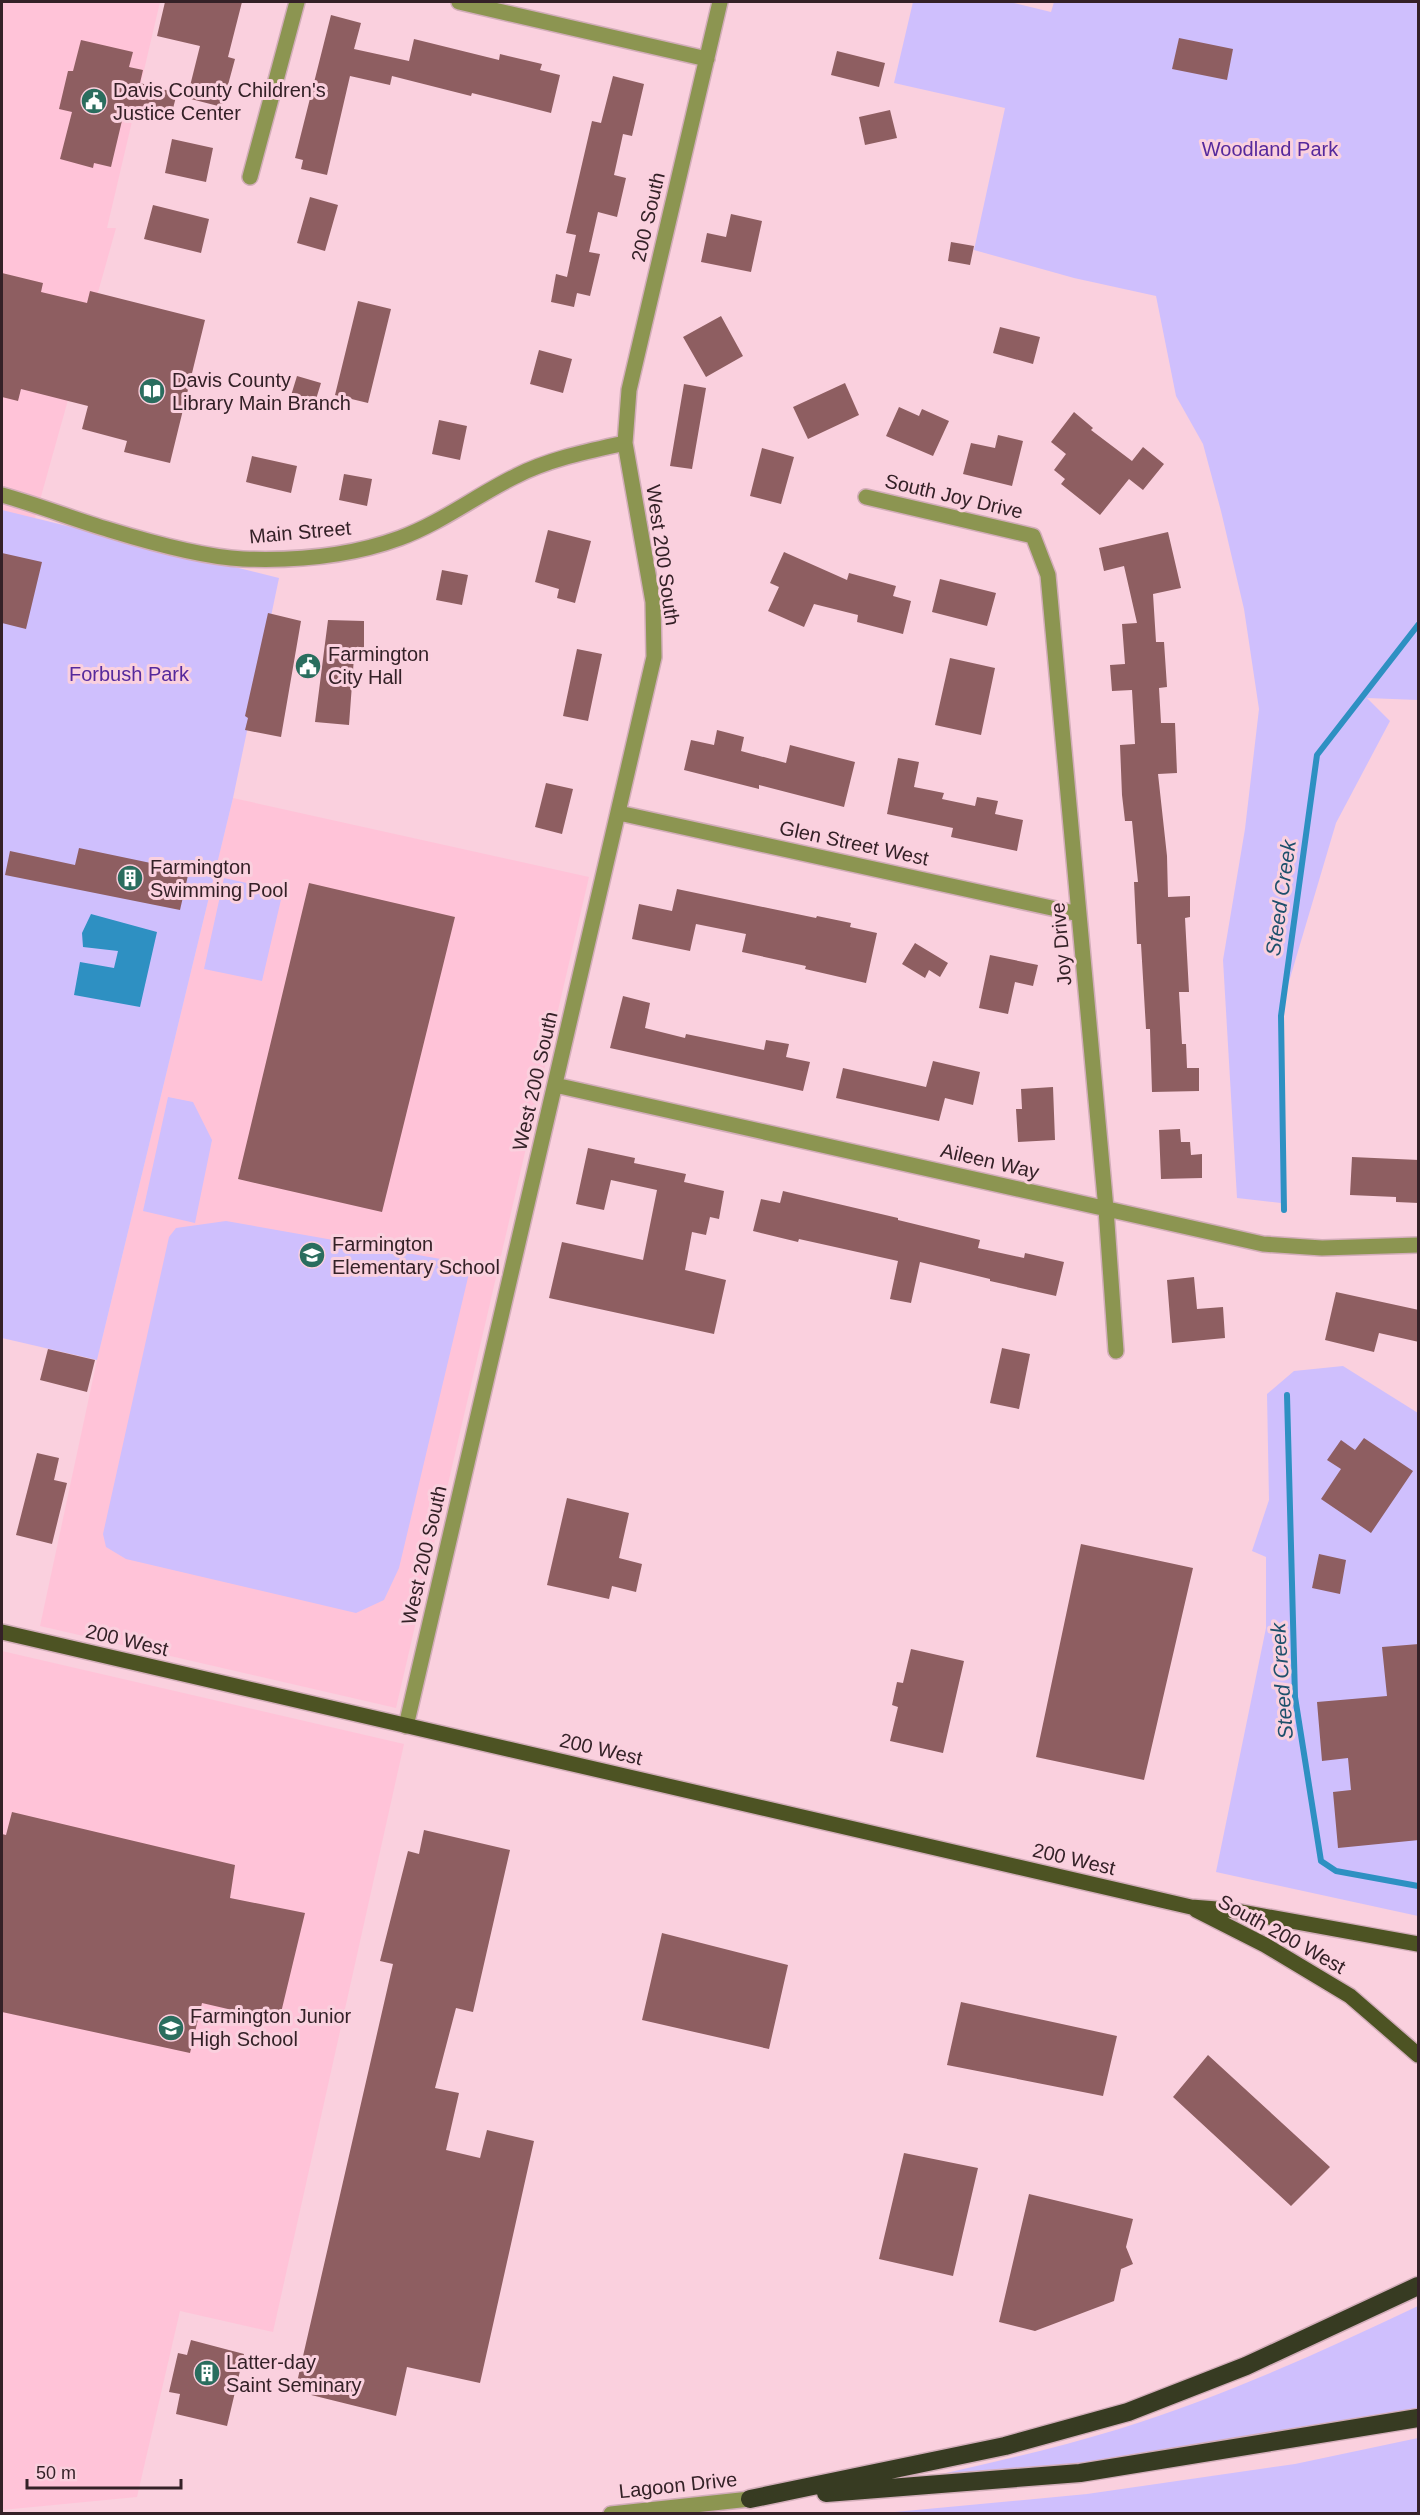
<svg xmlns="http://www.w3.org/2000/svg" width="1420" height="2515" font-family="Helvetica,sans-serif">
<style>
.built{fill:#ffc3d8}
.green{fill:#cfbffd}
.water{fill:#2e90c2}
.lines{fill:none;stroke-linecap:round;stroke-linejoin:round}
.stream{stroke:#2e90c2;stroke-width:6}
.building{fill:#8e5e61}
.minor-casing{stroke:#d2adb9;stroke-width:18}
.major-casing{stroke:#d2adb9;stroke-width:18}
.highway-casing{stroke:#d2adb9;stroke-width:21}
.minor{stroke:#8c9551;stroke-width:15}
.major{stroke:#4d5323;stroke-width:15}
.highway{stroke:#373b22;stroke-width:18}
.labels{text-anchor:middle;stroke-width:6;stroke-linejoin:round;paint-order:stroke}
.poi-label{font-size:20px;fill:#342127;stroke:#fad0de;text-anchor:start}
.park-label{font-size:20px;fill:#56299c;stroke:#fad0de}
.street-label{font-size:20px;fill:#342127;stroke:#fad0de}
.water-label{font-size:21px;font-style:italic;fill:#1d506b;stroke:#fad0de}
</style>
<rect width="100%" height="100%" fill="#fad0de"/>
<path class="built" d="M2,2h158l-53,226h9l-86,308 -28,-9z
M233,798l356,79 -193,831 -356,-82 57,-266z
M2,1651l402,93 -131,588 -93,-21 -43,186 -135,13z"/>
<path class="green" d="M913,2h97l41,10 3,-10h364v698l-51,-2 23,23 -54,102 -56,189 1,191 -44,-5 -14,-238 22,-131 14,-120 -15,-100 -23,-98 -18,-67 -27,-48 -20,-100 -82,-18 -100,-28 31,-142 -111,-25z
M2,510l277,68 -46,220 -136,562 -95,-22z
M224,878l59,13 -21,90 -58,-12z
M168,1097l25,5 19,38 -17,83 -52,-12z
M226,1221l226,40 18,8 -71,299 -15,32 -28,13 -230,-54 -20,-12 -3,-13 66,-297 7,-9z
M1343,1366l75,47v503l-202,-44 50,-244v-71l-14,-6 17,-51 -2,-106 27,-23z
M1418,2306v104l-282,47 -204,23 1,-4c62,-14 124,-28 186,-47 103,-32 202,-77 299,-123z
M1418,2438v75h-534l203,-19 208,-30z"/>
<path class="water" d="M91,914l66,18 -17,75 -66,-12 6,-33 34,6 4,-17 -35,-4 -1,-14z"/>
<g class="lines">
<path class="stream" d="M1284,1210l-3,-194 36,-261 101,-130
M1287,1395l8,302 26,164 15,10 82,15"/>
</g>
<path class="building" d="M165,2h77l-14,55 7,2 -13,48 -35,-9 13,-52 -43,-10z
M331,15l30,8 -7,26 55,12 5,-22 85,21 1,-6 42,10 -2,6 20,5 -9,38 -79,-20 -1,3 -79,-20 -2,9 -40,-9 -23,99 -26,-6 2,-9 -8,-2z
M1179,38l54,11 -6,31 -55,-11z
M81,40l52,12 -4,15 14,3 -3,13 37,10 -7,27 -45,-12 -14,59 -17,-4 -1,5 -33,-9 12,-47 -13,-3 9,-38h5z
M837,51l48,12 -6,24 -48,-12z
M613,76l31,8 -12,52 -9,-2 -9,41 12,3 -9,39 -19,-5 -9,40 11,2 -10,42 -13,-3 -3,14 -23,-5 5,-28 11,3 9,-42 -10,-2 26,-112 9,2z
M890,110l7,28 -32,7 -6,-28z
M172,139l41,9 -7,34 -41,-9z
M310,197l28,8 -13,46 -28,-8z
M153,205l56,14 -8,34 -57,-14z
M731,214l31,7 -11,51 -50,-10 6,-29 19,4z
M951,242l23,4 -4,19 -22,-4z
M2,273l41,10 -2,9 46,11 3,-12 115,29 -35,143 -46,-11 3,-11 -45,-12 6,-23 -67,-17 -3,12 -16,-4z
M358,301l33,8 -23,94 -33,-8z
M721,316l22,40 -37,21 -23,-40z
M1000,327l40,10 -7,27 -40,-11z
M539,350l33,9 -9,34 -33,-9z
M297,376l24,7 -8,26 -24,-7z
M845,383l14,32 -51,24 -15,-32z
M684,384l22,4 -14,81 -22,-3z
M899,407l20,9 3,-7 27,12 -16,35 -47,-20z
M1074,412l19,16 -2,2 41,31 11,-14 21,17 -21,26 -14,-11 -29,36 -39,-31 4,-5 -11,-9 12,-16 -15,-12z
M439,420l28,6 -7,34 -28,-6z
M998,435l25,6 -11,45 -49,-12 8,-31 24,5z
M762,448l32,9 -13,47 -31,-8z
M252,456l45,10 -6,27 -45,-11z
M344,474l28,5 -5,27 -28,-6z
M548,530l43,11 -16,62 -18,-5 2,-9 -24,-7z
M1168,532l13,56 -28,6 3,48h8l3,45 -8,1 2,35h14l2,50 -19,1 9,82 1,41 22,-1v21l-5,1 4,74h-10l3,52h4l1,24h12v23l-47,1 -2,-63h-4l-5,-85h-4l-3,-62h4l-6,-61h-7l-3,-26 -2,-50 15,-1 -3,-54 -20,1 -2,-26 15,-1 -3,-40 15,-1 -13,-57 -20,5 -5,-23z
M784,552l63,28 2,-7 47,13 -3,10 18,5 -8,33 -46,-12 1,-7 -44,-11 -10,23 -36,-16 11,-24 -9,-4z
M2,553l40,9 -16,67 -24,-6z
M442,570l26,5 -6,30 -26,-5z
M940,579l56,14 -9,33 -55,-14z
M268,613l33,8 -20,116 -36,-7 3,-12 -3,-2z
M328,620l36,1v36h-10l-5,68 -34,-3z
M577,649l25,5 -14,67 -25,-5z
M950,658l45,10 -14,67 -46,-10z
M717,730l27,7 -3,14 45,12 4,-18 65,17 -11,45 -85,-22v4l-75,-19 7,-30 23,5z
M898,758l21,4 -5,25 30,6 -2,6 33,7 2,-9 21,4 -3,13 28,6 -6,31 -66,-14 2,-9 -66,-14z
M546,783l27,6 -11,45 -27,-7z
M79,848l110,23 -9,39 -175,-35 5,-24 65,14z
M309,883l146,34 -73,295 -144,-33z
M677,889l139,29 1,-2 34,7 -1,4 27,6 -11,50 -61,-14 1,-3 -64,-14 4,-18 -50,-10 -6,27 -58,-12 7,-35 33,7z
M915,943l33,20 -8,14 -11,-7 -4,8 -23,-14z
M990,955l48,10 -5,21 -18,-4 -7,32 -29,-6z
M623,996l27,7 -5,25 40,10 1,-4 78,16 2,-10 23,4 -3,13 24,5 -7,29 -193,-43z
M933,1061l47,11 -7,33 -28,-7 -6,23 -103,-23 7,-30 83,19z
M1053,1087l2,53 -37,2 -2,-33h6l-1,-20z
M1180,1129l1,13h9l1,13 11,-1v24l-41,1 -2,-49z
M588,1148l47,10 -1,5 52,11 -2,8 40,9 -5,28 -9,-2 -4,18 -14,-3 -7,38 41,10 -12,54 -165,-36 13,-56 81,18 14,-70 -46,-10 -7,30 -28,-6z
M1352,1157l67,3v43l-23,-1v-5l-46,-2z
M783,1191l115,27v2l82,20 -2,8 46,10 1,-5 39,9 -8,34 -66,-15v-2l-70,-17 -9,41 -21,-4 8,-38 -99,-22 -1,3 -45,-11 8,-32 19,4z
M1194,1277l3,32 26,-2 2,31 -53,5 -5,-63z
M1336,1292l83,18v32l-40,-9 -5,19 -49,-12z
M1002,1348l28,6 -11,55 -29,-6z
M48,1349l47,11 -8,32 -47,-12z
M1364,1438l49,33 -42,62 -50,-34 20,-30 -14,-9 14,-20 14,10z
M37,1453l22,5 -5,22 13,3 -15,61 -36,-9z
M567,1498l62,15 -10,45 23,6 -6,28 -24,-6 -3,13 -62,-14z
M1081,1544l112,24 -49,212 -108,-23z
M1319,1554l27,6 -6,34 -28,-6z
M1419,1644v196l-81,8 -5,-56 18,-2 -3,-32 -26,3 -5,-59 70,-6 -5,-49z
M911,1649l53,12 -21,92 -53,-12 8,-34 -6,-2 5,-23 6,1z
M12,1812l223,53 -5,33 75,15 -26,108 -77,-18 -12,50 -188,-41v-178l4,1z
M424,1830l86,20 -37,162 -17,-4 -21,80 24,5 -13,57 34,8 7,-28 47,11 -54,242 -73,-16 -11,49 -101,-25 98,-427 -13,-3 28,-110 11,3z
M662,1933l126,32 -19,84 -127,-29z
M961,2002l156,34 -14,60 -156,-31z
M1208,2055l122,112 -39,39 -118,-109z
M904,2153l74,15 -25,108 -74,-17z
M1029,2194l104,25 -7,28 7,17 -12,5 -7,32 -79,30 -36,-9z
M191,2340l53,14 -17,72 -51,-12 4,-20 -11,-2 9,-39 9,2z"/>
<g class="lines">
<defs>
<path id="minor" d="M459,2l248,57
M250,177l47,-175
M2,495c36,10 71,24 108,35 39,12 92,27 133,29 51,2 108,-3 157,-21 41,-15 77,-43 116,-62 33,-17 73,-25 109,-33
M866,497l167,39 15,39 58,634 10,142
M619,813l460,101
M555,1085l708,159 59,4 96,-3
M406,1726l248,-1069 -1,-55 -28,-159 4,-53 91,-388
M611,2514l139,-15"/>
<path id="major" d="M2,1632l1189,275 39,3 188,34
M1196,1910l69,35 85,51 68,59"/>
<path id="highway" d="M826,2493l254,-20 338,-55
M750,2499l255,-53 123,-34 118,-46 172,-80"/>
</defs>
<use href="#minor" class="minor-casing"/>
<use href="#major" class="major-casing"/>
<use href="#highway" class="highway-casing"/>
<use href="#minor" class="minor"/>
<use href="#major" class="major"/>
<use href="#highway" class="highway"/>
</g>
<defs>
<symbol id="civic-disc" viewBox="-11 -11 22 22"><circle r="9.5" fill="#2a6d5e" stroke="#fad0de"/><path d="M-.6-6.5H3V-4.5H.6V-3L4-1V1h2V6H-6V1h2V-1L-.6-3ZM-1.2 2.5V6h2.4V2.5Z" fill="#fff"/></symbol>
<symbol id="library-disc" viewBox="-11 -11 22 22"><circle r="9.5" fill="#2a6d5e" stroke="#fad0de"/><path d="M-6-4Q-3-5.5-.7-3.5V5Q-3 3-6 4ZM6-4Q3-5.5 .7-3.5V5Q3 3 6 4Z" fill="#fff"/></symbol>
<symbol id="building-disc" viewBox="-11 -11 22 22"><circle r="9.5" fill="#2a6d5e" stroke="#fad0de"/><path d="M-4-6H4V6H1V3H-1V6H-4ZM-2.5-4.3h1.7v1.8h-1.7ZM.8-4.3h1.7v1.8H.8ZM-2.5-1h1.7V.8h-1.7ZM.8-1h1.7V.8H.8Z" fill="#fff"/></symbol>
<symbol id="school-disc" viewBox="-11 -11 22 22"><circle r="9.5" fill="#2a6d5e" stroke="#fad0de"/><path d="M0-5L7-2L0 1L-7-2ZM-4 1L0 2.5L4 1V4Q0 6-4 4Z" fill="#fff"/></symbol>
</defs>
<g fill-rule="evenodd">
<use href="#civic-disc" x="79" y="86" width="30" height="30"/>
<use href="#library-disc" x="137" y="376" width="30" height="30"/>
<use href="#civic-disc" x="293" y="651" width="30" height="30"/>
<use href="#building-disc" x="115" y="863" width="30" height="30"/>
<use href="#school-disc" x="297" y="1240" width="30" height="30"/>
<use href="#school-disc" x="156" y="2013" width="30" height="30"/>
<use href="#building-disc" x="192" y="2358" width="30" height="30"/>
</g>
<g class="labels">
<g class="poi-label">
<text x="113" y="97">Davis County Children's<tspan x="113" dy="23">Justice Center</tspan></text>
<text x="172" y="387">Davis County<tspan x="172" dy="23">Library Main Branch</tspan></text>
<text x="328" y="661">Farmington<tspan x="328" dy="23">City Hall</tspan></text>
<text x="150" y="874">Farmington<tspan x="150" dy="23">Swimming Pool</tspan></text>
<text x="332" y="1251">Farmington<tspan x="332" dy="23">Elementary School</tspan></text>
<text x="190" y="2023">Farmington Junior<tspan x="190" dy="23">High School</tspan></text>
<text x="226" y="2369">Latter-day<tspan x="226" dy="23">Saint Seminary</tspan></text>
</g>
<g class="park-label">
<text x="1270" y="156">Woodland Park</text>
<text x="129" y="681">Forbush Park</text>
</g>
<g class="street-label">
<text transform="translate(648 217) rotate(-77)" y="7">200 South</text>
<text transform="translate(954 496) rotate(13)" y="7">South Joy Drive</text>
<text transform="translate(300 532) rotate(-5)" y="7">Main Street</text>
<text transform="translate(663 555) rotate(82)" y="7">West 200 South</text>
<text transform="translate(854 843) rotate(12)" y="7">Glen Street West</text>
<text transform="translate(1061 944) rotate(-95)" y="7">Joy Drive</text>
<text transform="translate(535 1081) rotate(-77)" y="7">West 200 South</text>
<text transform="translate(990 1161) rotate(13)" y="7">Aileen Way</text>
<text transform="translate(424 1555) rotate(-77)" y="7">West 200 South</text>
<text transform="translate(127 1640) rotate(13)" y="7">200 West</text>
<text transform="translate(601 1749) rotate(13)" y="7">200 West</text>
<text transform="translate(1074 1859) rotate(13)" y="7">200 West</text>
<text transform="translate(1282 1934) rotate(29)" y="7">South 200 West</text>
<text transform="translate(678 2485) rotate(-6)" y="7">Lagoon Drive</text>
</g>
<g class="water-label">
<text transform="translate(1281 898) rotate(-82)" y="7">Steed Creek</text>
<text transform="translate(1282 1681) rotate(-94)" y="7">Steed Creek</text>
</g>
</g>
<rect width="1420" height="2515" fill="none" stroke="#342127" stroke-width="6"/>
<path d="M27 2479v9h154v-9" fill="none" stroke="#342127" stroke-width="3"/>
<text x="36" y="2479" font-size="18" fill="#342127" stroke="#fad0de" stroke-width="4.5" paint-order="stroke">50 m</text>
</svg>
